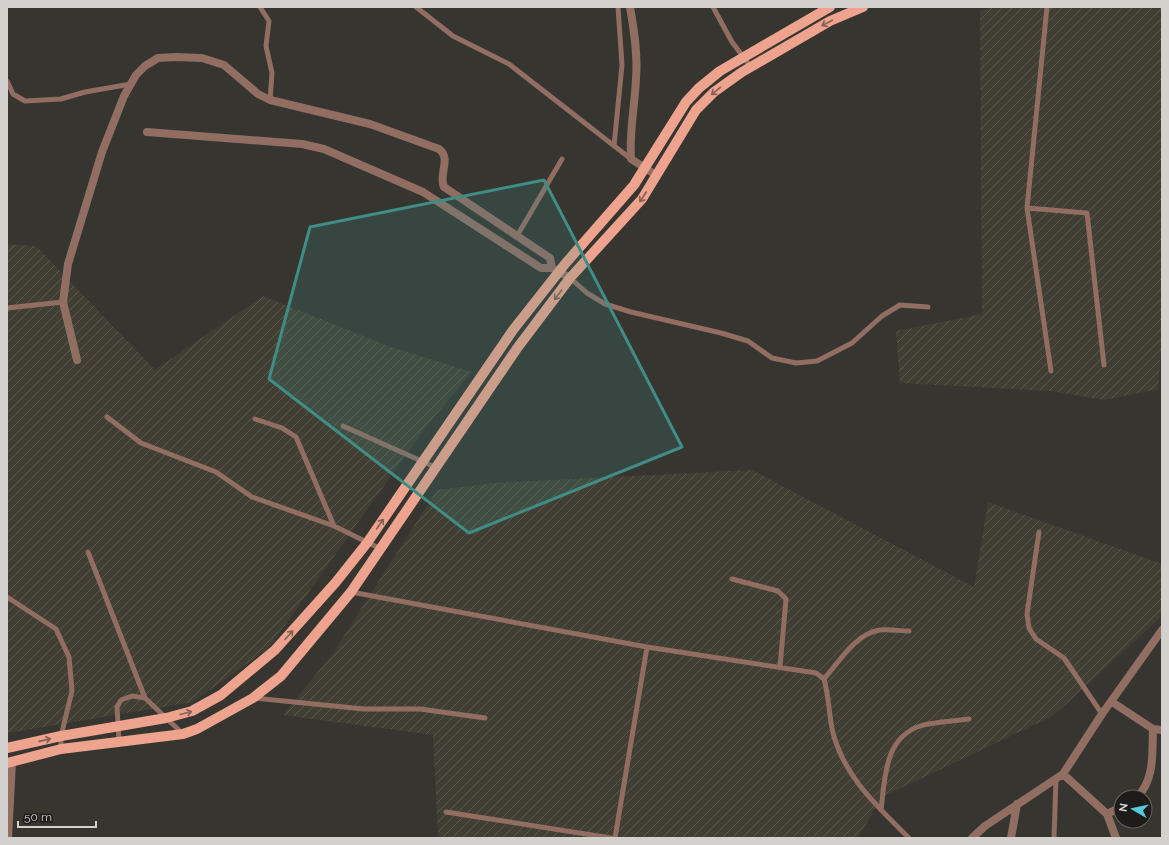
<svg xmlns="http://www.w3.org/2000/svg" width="1169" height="845" font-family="Raleway,sans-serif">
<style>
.industrial{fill:url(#industrial-furrows)}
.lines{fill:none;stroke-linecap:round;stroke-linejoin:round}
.service{stroke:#916d62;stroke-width:5}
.minor{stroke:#916d62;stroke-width:8}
.primary{stroke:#eda38d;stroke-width:10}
.oneway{stroke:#856054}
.marked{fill:#408d86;fill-opacity:0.2;stroke:#408d86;stroke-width:3;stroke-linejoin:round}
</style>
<defs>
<pattern id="industrial-furrows" width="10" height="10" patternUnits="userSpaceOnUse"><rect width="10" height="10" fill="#413f33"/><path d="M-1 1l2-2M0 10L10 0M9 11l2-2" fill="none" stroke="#5c5a4f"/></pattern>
</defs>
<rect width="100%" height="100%" fill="#363530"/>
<path class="industrial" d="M991,7h171v331l-4,51 -53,11 -54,-9 -151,-8 -4,-52 86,-17 -2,-303z
M7,244l29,2 119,124 108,-74 128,51 81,25 -47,56 -156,220 -76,54 -186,31z
M752,470l222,117 14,-85 174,62v52l-109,100 -171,81 -24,41h-420l-5,-103 -150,-20 50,-62 104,-163 58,-7z"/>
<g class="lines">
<path class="service" d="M260,7l9,14 -3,25 6,27 -2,27
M416,7l37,29 56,28 122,95
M713,7l19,35 19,25
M1047,7l-20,201 24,163
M7,81l6,13 12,7 36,-2 24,-7 46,-8
M614,146l8,-81 -4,-58
M1027,208l60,5 17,152
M517,236l45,-77
M570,278l17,15 18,11 26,8 90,21 27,8 24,17 24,5 21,-2 35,-18 30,-27 18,-11 28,2
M7,308l56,-6
M107,417l34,26 75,29 36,25 82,29 47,23
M255,419l27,9 14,9 38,89
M343,426l94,42
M1039,532l-12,82 2,14 7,11 28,19 38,56
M88,552l57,146 37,35
M732,579l46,12 8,8 -6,68
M351,592l296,55 169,26 8,6c5,18 5,37 9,54 12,45 45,74 76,105
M7,597l49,32 13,28 3,34 -11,45v13
M824,679c14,-16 32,-46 56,-49 9,-1 20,1 29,1
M254,698l110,11h56l65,9
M119,742l-2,-35 4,-7 11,-4 13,2
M881,810c4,-31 3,-72 39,-84 12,-4 35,-5 49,-7
M446,812l165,26
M615,838l32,-191
M1054,838l2,-60"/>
<path class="minor" d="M630,7c4,23 8,48 6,71 -1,27 -7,54 -5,81l25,16
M147,132l155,12 22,5 99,43 118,76h11l18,10
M77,360l-14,-58 5,-38 34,-112 22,-56 12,-21 9,-9 13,-8 18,-1 26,1 22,7 34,29 12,6 100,24 69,25c13,10 -1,25 5,38l106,71 2,10
M1112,702l41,27 9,1
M1063,774l44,40 9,24
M1137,797c18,-17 15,-45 16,-68
M1107,814l14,-7
M8,838l4,-76
M972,838l13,-12 78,-52 39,-60 60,-84
M1011,838l6,-34"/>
<path class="primary" d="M7,748l54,-12 105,-18 26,-7 29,-16 54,-45 61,-68 31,-39 146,-213 52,-66 69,-79 52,-83 13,-14 21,-17 110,-64
M7,763l54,-14 122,-15 14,-5 56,-31 28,-22 70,-84 167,-245 52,-69 72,-79 54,-89 18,-18 28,-20 88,-51 33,-14"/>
</g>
<defs><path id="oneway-shaft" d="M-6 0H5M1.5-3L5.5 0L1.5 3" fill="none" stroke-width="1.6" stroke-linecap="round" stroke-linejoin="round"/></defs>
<g class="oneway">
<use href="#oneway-shaft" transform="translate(827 23) rotate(152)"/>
<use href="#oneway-shaft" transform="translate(716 91) rotate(141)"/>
<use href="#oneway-shaft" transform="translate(643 197) rotate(123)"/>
<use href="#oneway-shaft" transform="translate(558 295) rotate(127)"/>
<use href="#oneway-shaft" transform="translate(380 524) rotate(-56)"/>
<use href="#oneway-shaft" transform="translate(289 635) rotate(-48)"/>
<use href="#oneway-shaft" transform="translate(186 713) rotate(-15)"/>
<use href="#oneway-shaft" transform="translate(45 740) rotate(-13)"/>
</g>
<path class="marked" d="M544,180l138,267 -213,86 -200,-154 41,-152z"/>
<rect width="1169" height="845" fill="none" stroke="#d2d1ce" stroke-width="16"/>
<g transform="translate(1133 809) rotate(279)"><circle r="19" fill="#1d1c1a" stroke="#656462"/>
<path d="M0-3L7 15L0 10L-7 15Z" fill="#55cadf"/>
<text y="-6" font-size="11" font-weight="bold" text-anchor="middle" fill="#d2d1ce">N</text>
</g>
<path d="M18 821v6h78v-6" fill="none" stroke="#d2d1ce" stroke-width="2"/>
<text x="24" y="821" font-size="12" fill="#d2d1ce" stroke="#1d1c1a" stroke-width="3" paint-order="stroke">50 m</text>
</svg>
